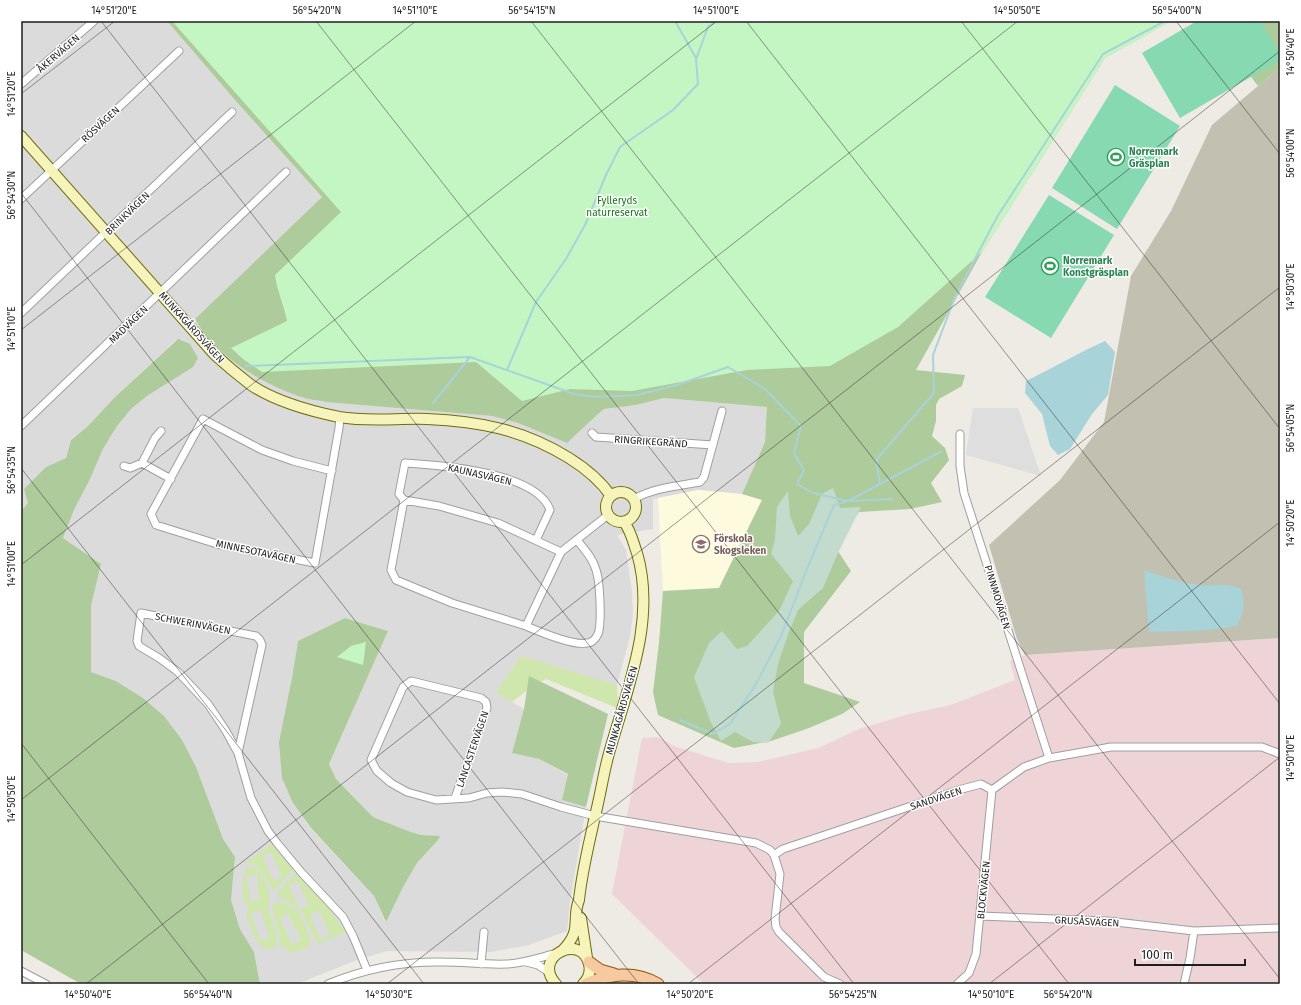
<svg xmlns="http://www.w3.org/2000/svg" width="1301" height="1005" font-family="'Fira Sans',sans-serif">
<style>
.residential{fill:#dcdbdb;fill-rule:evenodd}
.commercial{fill:#eed4d6}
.education{fill:#fdfade}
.construction{fill:#c2c0b0}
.grass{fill:#cfe6ad;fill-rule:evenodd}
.forest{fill:#aecb9b}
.wetland{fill:#c2dbcd}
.park{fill:#c4f6c3}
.pitch{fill:#86d9b1}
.parking{fill:#dedede}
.water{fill:#a7d3d9}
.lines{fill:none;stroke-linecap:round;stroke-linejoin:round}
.stream{stroke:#a7d3d9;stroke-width:2}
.street-casing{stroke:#9f9f9f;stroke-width:9}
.secondary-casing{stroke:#6e6e0b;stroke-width:12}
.primary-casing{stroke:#8f5508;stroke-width:13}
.street{stroke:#fff;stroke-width:7}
.secondary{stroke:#f6f3bb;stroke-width:10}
.primary{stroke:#f6c9a1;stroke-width:11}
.ticks{fill:none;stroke:#1e1e1e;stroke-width:1;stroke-opacity:0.45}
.labels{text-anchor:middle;stroke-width:3;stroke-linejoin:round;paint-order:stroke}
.street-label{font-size:10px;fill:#1e1e1e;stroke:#fff}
.leisure-label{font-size:10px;font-weight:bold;fill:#27864d;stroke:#fff;text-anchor:start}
.park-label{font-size:10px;fill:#137611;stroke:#fff}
.education-label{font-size:10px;font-weight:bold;fill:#785e54;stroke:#fff;text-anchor:start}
.neatline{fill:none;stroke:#1e1e1e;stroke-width:1.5}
.ticks-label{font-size:10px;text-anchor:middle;fill:#1e1e1e}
</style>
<rect width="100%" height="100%" fill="#eeeae4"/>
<path class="residential" d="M21,21h146l68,79 87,97 -127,122 29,34 26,19 29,16 24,9 23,5 166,14 26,7 49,20 31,-29 6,-5 32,-4 28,-7 104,9 -3,35 -23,52 -44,-4 -45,9v30l-36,6 9,15 6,42 1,22 -3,23 -13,48 -54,-15 -66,23 27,16 -12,44 27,6 29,16 -6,25 24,7 -16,94 -3,30 -38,14 -38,7 -104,-1 -30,9 -60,24h-37l-6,-32 -14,-23 -9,-29 4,-43 -12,-18 -59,-123 -21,-18 -27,-17 -25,-9v-66l10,-42 -38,-26 11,-28 16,-31 13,-30 14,-23 14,-17 16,-13 17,-10 13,-47 -63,59 -26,28 -17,13 -5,19 -20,9 -18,36 -7,8zM345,618l43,13 -59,133 7,15 37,38 35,14 13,4 18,2 -1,3 -21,23 -14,24 -18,35 -11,-26 -64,-68 -17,-25 -1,-125 6,-37z"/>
<path class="commercial" d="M1280,638v346h-576l-92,-90 30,-156 15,-1 20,10 51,16 30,-1 60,-14 41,-19 50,-15 42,-9 64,-25 -5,-19 15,-6z"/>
<path class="education" d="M698,490l44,4 20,5 -43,89 -56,3 -5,-93z"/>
<path class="construction" d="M1280,68v570l-255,17 -8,-16 -28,-94 71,-65 44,-58 27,-146 40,-65 41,-86 46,-39z"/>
<path class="grass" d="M521,656l96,29 1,17 -1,6 -71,-29 -16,9 -18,14 -16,-9z
M271,844l23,25 -20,22 -15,-23 -7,-5h-7zM271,852l11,25 -8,4 -12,-25z
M249,867c11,-1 18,16 20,25 1,6 -1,13 0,19 3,11 11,25 6,36l-6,3 -7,-3 -6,-6 -9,-23 1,-12 -5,-6v-21l3,-10zM257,874l2,26 -9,1 -3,-26zM261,910l8,28 -9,3 -9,-28z
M296,873l31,33 19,26 -27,11 -2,-1c-7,-10 -10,-22 -17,-32 -6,-8 -19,-8 -23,-17zM298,881l11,24 -9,4 -11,-24zM319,911l11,23 -9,5 -11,-24z
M276,902c7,0 15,3 20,8 7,7 16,28 13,37l-17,6 -12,-7c1,-15 -7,-26 -8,-41zM288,914l13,26 -9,4 -12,-26z"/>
<path class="forest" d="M167,21h1004l-66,37 -123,194 -66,118 49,5 -3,11 -23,13 -3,6v16l-4,15 13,12 4,12 -18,23 11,19 -32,7 -51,3 -25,33 17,26 -47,61v51l56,19 -18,12 -33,14 -38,13 -37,7 -76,-33 -5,-23 6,-49 4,-52 56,-3 43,-88 -20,-6 23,-52 2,-35 -103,-9 -28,7 -32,4 -6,5 -31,29 -49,-20 -26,-7 -166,-14c-8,-2 -17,-2 -24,-5 -33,-10 -73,-34 -95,-60 -5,-6 -8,-12 -12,-18l127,-122 -87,-97z
M1209,21h71v47l-22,18z
M178,339l12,5 8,14 -5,9 -46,29 -16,13 -14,17 -14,23 -13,30 -16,31 -11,28 38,26 -10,42v66l25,9 27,17 21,18 18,24 14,27 27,72 12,18 -4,43 9,29 14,23 6,32h-179l-60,-34v-439l7,-8 -4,-14 22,-22 20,-9 5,-18 17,-14 26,-28z
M345,618l43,13 -59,133 7,15 37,38 35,14 13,4 19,1 -2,4 -21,23 -14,24 -17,35 -12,-26 -63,-68 -18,-25 -11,-25 -3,-36 13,-64 6,-37z
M529,676l79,38 -22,93 -24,-7 6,-26 -29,-15 -27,-6 12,-44z"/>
<path class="wetland" d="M833,488l7,20 21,-1 -23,46 -15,35 -25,22 -9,22 -11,32 -5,28 8,32 -13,19 -15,-1 -18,-10 -14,9 -10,-18 -17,-46 15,-34 13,-12 15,18 10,-3 32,-35 14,-30 -22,-27 4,-15 2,-32 11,-16 2,25 8,20 11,-12 13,-30z"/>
<path class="park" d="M172,21h999l-66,37 -123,194 -84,75 -68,39 -83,4 -115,21 -62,-2 -48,12 -46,-39 -214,10 -19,-13 -12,-11 56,-27c-3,-16 -10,-30 -12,-46l66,-63z
M366,642l-3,23 -26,-8 14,-11z"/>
<path class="pitch" d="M1197,21h64l19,33v6l-100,58 -38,-65z
M1115,85l65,41 -63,103 -65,-41z
M1049,195l65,40 -63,103 -66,-41z"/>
<path class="parking" d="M973,408h45l23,68 -75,-21z"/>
<path class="water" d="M1105,341l10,11 -7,43 -16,19 -22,35 -12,6 -8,-9 -8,-32 -17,-21 1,-12c27,-13 52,-28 79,-40z
M1144,570c17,6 40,14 57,15 16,1 25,-2 40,4 5,17 3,21 -4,37 -28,6 -59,5 -88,6z"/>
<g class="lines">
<path class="stream" d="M675,21l21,37
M245,366l225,-9 104,37 20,3 43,-2 40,-10 51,-18 37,22 36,37 -7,27 10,17 -7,14 16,9 35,8 44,-2
M507,370l29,-68 30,-43 19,-34 21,-50 14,-28 53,-37 25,-26 -2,-25 12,-32 8,-6
M433,403l37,-46
M880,484l62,-33
M680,720l33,14 17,-10 26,-40 25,-48 26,-67 27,-64 14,-4 32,-17 -4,-24 58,-67 -1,-38 22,-58 42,-80 106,-163 62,-33"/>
<defs>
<path id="street" d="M21,84l73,-63
M21,199l158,-148
M21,313l211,-201
M21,426l265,-254
M592,433l4,4 117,8
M960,434v32l4,27 85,265
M142,463l13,-25 6,-7
M124,466l6,2 12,-5 29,16
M332,471l-39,-10 -31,-11 -59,-31 -52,95 5,11 61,19 98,19 24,-135 1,-11
M634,499c20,-11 43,-13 66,-17l4,-5 18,-66
M404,500l-13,70 5,10 56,23 74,23 35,-74 47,-37
M536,540l14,-30c-13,-38 -111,-45 -145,-47l-6,31 5,6 35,6 59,17 63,29
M526,626c14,6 47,20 61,17 5,0 9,-5 11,-9 4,-10 2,-53 -2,-64 -3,-12 -12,-21 -19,-30
M238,753l24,-108 -2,-5 -4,-4 -115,-23 -4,28 2,5 20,12 19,14 30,32 18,27 12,22 13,45 17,33 9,12 24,29 42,45 10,19 14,34
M455,798l32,-90 -1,-6 -5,-4 -70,-17 -8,6 -32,73 6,11 14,12 16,9 29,8 33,-2 18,-5 15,-1 20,2 39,13 34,9 161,27 14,7 4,5 9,-6 179,-60 19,-5 11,6 32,-23 25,-9 62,-11h151l18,7
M774,855l6,19 -5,45 1,8 3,5 45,45 16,7
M980,916l127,5 87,10 86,-3
M526,962l12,3 12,8
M481,964l3,-32
M21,971l25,13
M328,984c38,-16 75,-23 116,-22 21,0 42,3 63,2 18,-1 34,-7 51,-11
M957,984l12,-11 7,-19 16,-164
M1184,984l6,-26 4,-27"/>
<path id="secondary" d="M21,136l193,218c12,11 24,21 37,31 25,17 59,26 88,32 29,5 59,1 88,2 52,2 97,11 142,39 16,10 31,22 42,38
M606 507a15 15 0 1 1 30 0a15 15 0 1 1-30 0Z
M581,918l6,40
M563,950c20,-21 8,-29 16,-50 3,-29 10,-56 16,-84 5,-19 8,-40 13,-59 18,-66 49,-136 29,-204 -4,-11 -6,-22 -13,-31
M556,984c-25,-27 25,-52 33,-20 2,8 0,14 -6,20"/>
<path id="primary" d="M589,962l11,8 14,4
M586,984c24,-10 48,-14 72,0"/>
</defs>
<use href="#street" class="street-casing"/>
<use href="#secondary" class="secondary-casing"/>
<use href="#primary" class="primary-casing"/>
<use href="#street" class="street"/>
<use href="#secondary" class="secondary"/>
<use href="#primary" class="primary"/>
</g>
<path class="ticks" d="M101,21l753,963M316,21l753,963M531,21l749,958M746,21l534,683M961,21l319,408M1176,21l104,133M21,94l94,-73M21,193l618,791M21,330l395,-309M21,468l403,516M21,565l696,-544M21,743l188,241M21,800l997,-779M86,984l1194,-933M387,984l893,-697M688,984l592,-462M989,984l291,-227"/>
<defs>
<symbol id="stadium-ring" viewBox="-11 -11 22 22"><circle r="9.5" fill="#fff" stroke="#2e9e5b" stroke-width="1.5"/><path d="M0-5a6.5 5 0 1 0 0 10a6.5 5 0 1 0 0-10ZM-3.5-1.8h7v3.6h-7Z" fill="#2e9e5b"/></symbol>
<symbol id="school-ring" viewBox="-11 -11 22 22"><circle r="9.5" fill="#fff" stroke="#8d6e63" stroke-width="1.5"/><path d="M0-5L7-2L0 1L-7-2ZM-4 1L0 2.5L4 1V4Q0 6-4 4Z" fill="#8d6e63"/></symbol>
</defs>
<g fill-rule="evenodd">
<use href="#stadium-ring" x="1106" y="147" width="20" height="20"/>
<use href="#stadium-ring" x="1040" y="256" width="20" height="20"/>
<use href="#school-ring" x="691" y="534" width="20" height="20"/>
</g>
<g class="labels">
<g class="street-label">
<text transform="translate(58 53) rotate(-41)" y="4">ÅKERVÄGEN</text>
<text transform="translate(100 124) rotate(-43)" y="4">RÖSVÄGEN</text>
<text transform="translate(127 213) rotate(-44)" y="4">BRINKVÄGEN</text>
<text transform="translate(128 324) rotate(-44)" y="4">MADVÄGEN</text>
<text transform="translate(192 327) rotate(48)" y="4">MUNKAGÅRDSVÄGEN</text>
<text transform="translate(651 441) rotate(4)" y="4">RINGRIKEGRÄND</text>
<text transform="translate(480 474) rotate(13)" y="4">KAUNASVÄGEN</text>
<text transform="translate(256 551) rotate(12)" y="4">MINNESOTAVÄGEN</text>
<text transform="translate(998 597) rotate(73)" y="4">PINNMOVÄGEN</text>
<text transform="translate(193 623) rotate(11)" y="4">SCHWERINVÄGEN</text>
<text transform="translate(621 710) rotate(-74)" y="4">MUNKAGÅRDSVÄGEN</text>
<text transform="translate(472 749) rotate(-71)" y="4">LANCASTERVÄGEN</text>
<text transform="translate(936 798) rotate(-18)" y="4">SANDVÄGEN</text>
<text transform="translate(983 890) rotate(-84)" y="4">BLOCKVÄGEN</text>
<text transform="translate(1087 921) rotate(3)" y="4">GRUSÅSVÄGEN</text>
</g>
<g class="leisure-label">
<text x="1129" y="155">Norremark<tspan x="1129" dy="12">Gräsplan</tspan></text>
<text x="1063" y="264">Norremark<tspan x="1063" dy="12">Konstgräsplan</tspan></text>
</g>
<g class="park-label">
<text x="617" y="204">Fylleryds<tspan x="617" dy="12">naturreservat</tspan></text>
</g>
<g class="education-label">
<text x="714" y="542">Förskola<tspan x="714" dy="12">Skogsleken</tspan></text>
</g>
</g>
<rect width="1301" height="1005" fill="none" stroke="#ffffff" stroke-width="44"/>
<path d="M1135 959v6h110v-6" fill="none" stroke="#1e1e1e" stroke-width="2"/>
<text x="1141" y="959" font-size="12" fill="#1e1e1e" stroke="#ffffff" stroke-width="3" paint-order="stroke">100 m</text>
<rect x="22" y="22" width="1257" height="961" class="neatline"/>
<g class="ticks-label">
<text x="114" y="14">14°51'20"E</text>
<text x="317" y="14">56°54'20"N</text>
<text x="415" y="14">14°51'10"E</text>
<text x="532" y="14">56°54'15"N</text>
<text x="716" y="14">14°51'00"E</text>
<text x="1017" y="14">14°50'50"E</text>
<text x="1177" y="14">56°54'00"N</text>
<text transform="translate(1290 52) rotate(-90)" y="4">14°50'40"E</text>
<text transform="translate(11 94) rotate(-90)" y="4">14°51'20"E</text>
<text transform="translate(1290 153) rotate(-90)" y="4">56°54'00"N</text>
<text transform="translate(11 195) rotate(-90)" y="4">56°54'30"N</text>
<text transform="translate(1290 287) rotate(-90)" y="4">14°50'30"E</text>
<text transform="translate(11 329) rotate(-90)" y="4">14°51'10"E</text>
<text transform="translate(1290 428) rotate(-90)" y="4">56°54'05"N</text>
<text transform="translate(11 470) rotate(-90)" y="4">56°54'35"N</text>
<text transform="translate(1290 523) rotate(-90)" y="4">14°50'20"E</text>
<text transform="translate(11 564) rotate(-90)" y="4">14°51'00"E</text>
<text transform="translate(1290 758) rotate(-90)" y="4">14°50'10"E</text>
<text transform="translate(11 799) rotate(-90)" y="4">14°50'50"E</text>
<text x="88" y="998">14°50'40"E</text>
<text x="208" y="998">56°54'40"N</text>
<text x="389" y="998">14°50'30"E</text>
<text x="690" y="998">14°50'20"E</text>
<text x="853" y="998">56°54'25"N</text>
<text x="991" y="998">14°50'10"E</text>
<text x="1068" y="998">56°54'20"N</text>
</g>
</svg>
